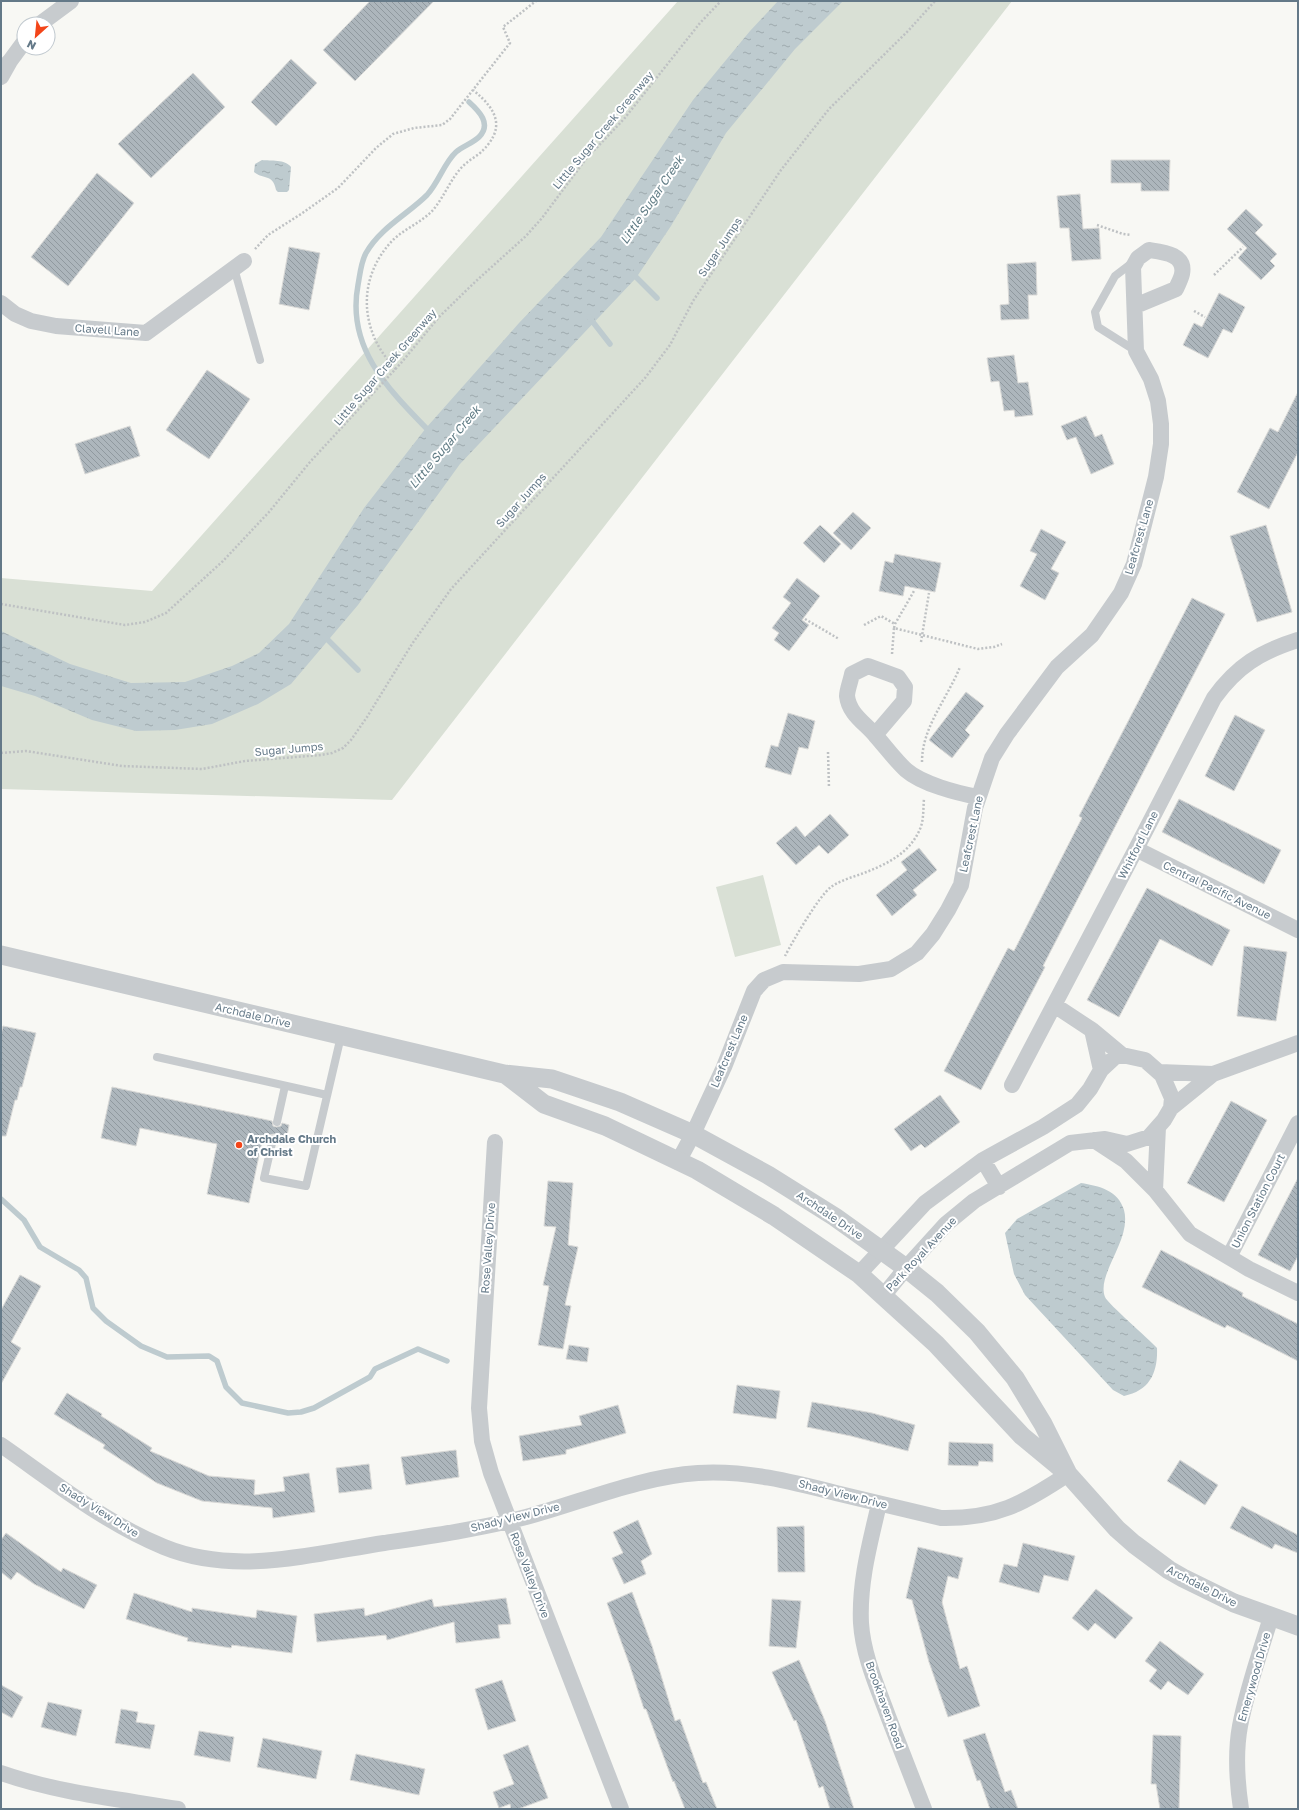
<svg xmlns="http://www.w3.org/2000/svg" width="1299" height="1810" font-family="'Golos Text',sans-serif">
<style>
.park{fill:#d9e0d5}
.water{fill:url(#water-ripples)}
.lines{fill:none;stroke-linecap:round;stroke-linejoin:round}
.stream{stroke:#becbcf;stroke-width:5.5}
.building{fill:url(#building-back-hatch);stroke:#d9d9d7}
.path{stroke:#bec1c3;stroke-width:2.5;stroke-dasharray:2 2;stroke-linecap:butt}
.service{stroke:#c7cbce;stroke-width:8}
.minor{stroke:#c7cbce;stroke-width:16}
.tertiary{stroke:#c7cbce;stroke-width:19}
.poi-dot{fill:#f34519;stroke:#fff;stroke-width:1.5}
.labels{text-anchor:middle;stroke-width:4;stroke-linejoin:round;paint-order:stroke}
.street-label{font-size:11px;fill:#647988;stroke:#fff}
.poi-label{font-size:11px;font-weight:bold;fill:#647988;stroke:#fff;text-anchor:start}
.water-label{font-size:12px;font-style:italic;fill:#5f7b84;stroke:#fff}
</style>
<defs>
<pattern id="water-ripples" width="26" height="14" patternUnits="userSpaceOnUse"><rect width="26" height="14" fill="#becbcf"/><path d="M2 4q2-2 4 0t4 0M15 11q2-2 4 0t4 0" fill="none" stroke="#9eaaae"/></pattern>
<pattern id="building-back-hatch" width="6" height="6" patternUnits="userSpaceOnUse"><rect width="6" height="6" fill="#adb6bc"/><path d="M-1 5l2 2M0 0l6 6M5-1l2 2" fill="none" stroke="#90999f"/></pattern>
</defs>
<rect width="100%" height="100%" fill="#f8f8f4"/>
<path class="park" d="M678,1h334l-620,799 -391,-11v-211l151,13z
M763,875l18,70 -46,12 -19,-70z"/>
<path class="water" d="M778,1h65l-48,48 -69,84 -55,93 -35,52 -176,186 -102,141 -67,79 -33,20 -46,20 -37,6 -39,1 -44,-11 -57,-24 -34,-10v-55l69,33 61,19 54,-1 47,-16 27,-13 30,-29 75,-116 62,-80 93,-105 82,-86 92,-137 57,-69z
M262,160c9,1 23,-1 29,7l-2,23 -2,2h-9l-2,-2c-3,-17 -13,-10 -22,-18l1,-8z
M1081,1183c18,3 37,7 43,27 8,30 -28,64 -19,87 3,7 44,42 52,51 1,24 -7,43 -33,48l-11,-6 -88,-95 -11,-21 -9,-41 12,-14z"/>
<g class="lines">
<path class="stream" d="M632,273l25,25
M589,317l21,27
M430,432c-41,-42 -84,-84 -72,-147 2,-11 3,-23 8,-32 14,-25 42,-39 61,-58 12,-13 17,-32 29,-43 7,-6 17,-9 23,-15 13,-13 0,-26 -10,-35
M323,635l35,35
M1,1199l23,21 16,27 39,23 7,8 7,30 13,13 35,25 26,11 42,-1 8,5 9,26 16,16 46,10 13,-1 13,-4 56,-31 5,-8 43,-20 29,12"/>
</g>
<path class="building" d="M370,1h64l-79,80 -32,-31z
M291,59l26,24 -41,43 -25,-24z
M193,73l32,34 -74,71 -33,-34z
M1111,160h59l-1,31h-28v-8h-30z
M97,173l37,30 -66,83 -37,-29z
M1080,194l3,35 16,-1 2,31 -29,2 -3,-33h-9l-3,-32z
M1246,209l17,16 -8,8 22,21 -7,7 5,5 -14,14 -23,-22 9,-10 -20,-19z
M289,247l31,6 -11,57 -30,-6z
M1036,262l1,33h-9l1,24 -28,1 -1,-15 9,-1 -2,-40z
M1219,293l26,14 -13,26 -9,-4 -15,29 -25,-13 11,-22 8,4z
M1014,355l4,28 10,-1 5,33 -18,2 -1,-7 -10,1 -5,-30 -8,1 -4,-24z
M207,370l43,29 -41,60 -43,-29z
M1298,392v60l-29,57 -32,-17 33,-64 8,4z
M1086,416l9,21 7,-3 12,30 -23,10 -15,-37 -9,3 -6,-14z
M130,426l10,30 -55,18 -10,-30z
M853,512l18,16 -20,22 -18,-17z
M820,525l21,19 -17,19 -21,-20z
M1266,525l26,87 -35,10 -27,-86z
M1041,529l25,13 -15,27 8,4 -14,27 -25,-14 17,-32 -7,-3z
M895,554l46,9 -6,29 -30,-6 -2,10 -24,-5 6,-30 8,2z
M797,578l23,18 -18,24 7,5 -20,26 -15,-11 5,-7 -7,-5 19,-25 -8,-6z
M1192,598l33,16 -182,352 2,1 -64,123 -37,-19 64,-123 6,3 68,-133 -3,-2z
M966,692l18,14 -19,24 5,5 -18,23 -23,-18z
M788,713l27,8 -7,28 -9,-2 -8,28 -26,-8 6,-22 7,2z
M1235,715l30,15 -31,61 -29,-15z
M1179,799l102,51 -17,34 -102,-52z
M830,814l19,21 -21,19 -9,-9 -23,20 -20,-22 20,-17 9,11z
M919,848l18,22 -24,20 4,5 -25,21 -16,-21 31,-25 -6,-8z
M1147,888l83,42 -18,36 -52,-27 -41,78 -32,-17z
M1244,946l43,6 -11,69 -39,-5z
M3,1026l33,7 -14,54h-2l-3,13h-2l-9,36h-5v-101z
M112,1087l160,34 1,5 3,1 5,-1 1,-3 7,2 -3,17 -8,-2 -1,-5 -3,-1 -5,1 -1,3 -5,-1 -14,66 -42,-9 10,-50 -77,-16 -4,18 -35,-8z
M940,1095l20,27 -35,26 -4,-4 -10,7 -17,-22z
M1231,1101l36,19 -43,82 -37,-19z
M1298,1178v78l-8,15 -32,-16z
M548,1181l25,2 -5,62 10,2 -13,58 6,1 -8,43 -25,-4 11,-59 -6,-1 13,-58 -12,-1z
M1161,1250l82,43 -1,3 56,28v37l-71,-36 -2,3 -83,-41z
M20,1275l21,11 -30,56 10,6 -20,36v-74z
M569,1345l20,3 -2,14 -21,-3z
M737,1385l43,6 -4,28 -43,-6z
M67,1393l35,21 -1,2 51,32 -2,3 59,25 46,4 -1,15 31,-4 -2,-14 26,-4 6,39 -42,6 -1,-10 -70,-7 -45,-18 -54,-35 2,-3 -51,-31z
M812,1402l60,11 43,12 -7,26 -57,-15 -44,-9z
M618,1405l8,28 -60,17v4l-43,7 -4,-25 63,-11 -3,-9z
M949,1442l44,2v18l-14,-1 -1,5 -30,-1z
M456,1450l3,27 -53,8 -5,-28z
M1180,1460l38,25 -13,20 -38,-24z
M369,1464l3,25 -33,4 -3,-25z
M1242,1506l56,29v18l-23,-9 -3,5 -42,-21z
M638,1520l14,34 -11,7 5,13 -22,10 -12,-26 11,-5 -10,-21z
M804,1526l1,46h-27l-1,-45z
M6,1533l55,39 2,-4 34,17 -13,24 -50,-25 -17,-12 -6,8 -10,-8v-32z
M1023,1543l52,13 -7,25 -24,-6 -5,18 -40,-11 5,-18 13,3z
M918,1547l45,11 -5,21 -10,-3 -6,26 18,67 7,-3 13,40 -32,11 -19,-55 -17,-62 -6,-2z
M1096,1589l37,29 -18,21 -20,-16 -7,8 -16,-13z
M632,1592l20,54 23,75 5,-2 23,64 3,-1 11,27h-32l-11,-28 -1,1 -27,-73h-2l-15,-46 -22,-60z
M134,1593l58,19v-4l64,10 1,-8 40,6 -5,37 -60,-8 -1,3 -44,-7 1,-3 -62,-19z
M506,1598l5,26 -13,1 2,13 -44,5 -2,-21 -67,18 -1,-5 -69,7 -3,-28 50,-6 1,8 67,-17 2,8z
M772,1599l29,2 -5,47 -27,-2z
M1160,1641l44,33 -16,21 -20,-14 -7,9 -12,-9 8,-11 -12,-9z
M799,1660l26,61 29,88h-24l-7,-23 -4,2 -23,-68 -2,1 -22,-49z
M502,1680l14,41 -28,9 -13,-41z
M1,1685l22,12 -11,21 -11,-6z
M48,1702l34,8 -6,26 -35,-9z
M121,1709l17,3 -2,10 19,3 -5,24 -35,-6z
M199,1731l35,6 -4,25 -36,-7z
M985,1733l20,59 6,-2 7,19h-28l-10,-29 -3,1 -14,-41z
M1153,1735l28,1 -2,73h-19l-4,-25h-5z
M263,1738l59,13 -6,28 -59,-12z
M528,1745l20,53 -30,11h-7l-1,-5 -11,4 -6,-16 21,-8 -11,-29z
M356,1754l69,15 -6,26 -69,-15z"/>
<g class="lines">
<path class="path" d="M1097,225l26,9 8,1
M255,249l13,-14 33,-21 37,-26 38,-40 17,-14 21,-6 28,-3 8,-6 60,-76 -7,-16 33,-26
M1214,275l29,-28
M1194,311l11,6
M396,369c-37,-37 -40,-92 -2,-130 12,-11 28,-17 39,-29 11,-13 17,-30 29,-43 5,-5 11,-9 17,-13 27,-24 20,-43 -6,-64
M1,604l124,21 20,-3 21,-9 57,-52 46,-49 41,-50 91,-99 38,-46 36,-35 51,-46 16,-18 44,-59 38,-40 76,-96 21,-22
M805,619l34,20
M864,625l17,-9 14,8
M894,628l1,-4 19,-33
M921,642l8,-49
M892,654l2,-26 84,21 16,-2 8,-3
M828,752l1,36
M1,753l25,-2 96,15 80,3 43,-8 76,-6 11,-2 11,-5 8,-8 16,-23 45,-73 39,-55 194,-211 25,-33 23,-44 88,-131 48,-61 79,-78 27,-30
M922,762c0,-35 25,-63 38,-95
M785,956c8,-15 33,-59 46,-69 10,-7 22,-10 33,-14 23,-9 46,-20 56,-44 4,-9 3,-20 4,-30"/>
<path class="service" d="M1132,263l-17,13 -20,36 3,15 38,24
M234,268l26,92
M157,1057l170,38
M277,1122l8,-36
M273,1139l-9,39 42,8 35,-150"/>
<path class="minor" d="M40,24l31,-23
M10,61l14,-19
M1,70l9,-9 -9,16
M1,303l14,11 16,7 25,5 90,7 98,-72
M875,735l29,-34 1,-14 -7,-10 -30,-11 -16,8c-1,6 -5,16 -5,22 2,18 18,27 28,39 10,11 20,25 31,35 16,14 51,23 72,27
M1136,849l162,81
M1054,1005l38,25
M1101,1070l-9,-40 30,25
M1159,1072l54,2 -42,34
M1213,1074l85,-31
M1012,1085l124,-236 78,-151c23,-32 46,-46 84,-58
M1094,1140l32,21 29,29 3,-63
M495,1142l-16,266 3,33 9,32 130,336
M983,1160l16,27
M678,1162l15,-28 31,-67 30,-76 10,-11 19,-8 76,2 32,-5 26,-16 16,-19 15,-24 13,-25 14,-77 17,-50 15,-24 50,-67 35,-32 29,-42 13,-29 22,-87 5,-33v-20l-3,-23 -7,-22 -15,-28 -3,-84 5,-9 11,-8c14,2 37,4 33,24 -1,5 -4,10 -6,15l-41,17
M1155,1190l35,44 59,35 49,24
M1229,1257l69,-134
M859,1274l66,-71 58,-43 60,-33 34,-22 13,-16 11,-19 14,-13 7,-2 23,5 17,15 10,23 -1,10 -7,12 -15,17 -22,7 -22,-5 -35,4 -96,58 -28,23 -40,44 -22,27
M1,1445c52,36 104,78 163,102 71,29 148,7 220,-4 47,-7 95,-14 142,-26 56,-15 113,-40 172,-44 49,-3 95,9 142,21 34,8 67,16 101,24 55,1 82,-14 127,-44
M879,1504c-9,39 -20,78 -18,119 2,32 16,63 27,93 12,31 24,62 36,93
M1,1773c57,20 118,26 177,36
M1241,1809c-4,-27 -6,-56 -1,-83 7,-37 20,-73 31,-109"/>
<path class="tertiary" d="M1,955l503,119 48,5 68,23 73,32 75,41 67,42 71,51 31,25 40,39 38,46 28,46 25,50
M505,1074l39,30 61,22 92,44 77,46 85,58 77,70 86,92 46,38 49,55 17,15 35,26 14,8 51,25 64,23"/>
</g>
<circle class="poi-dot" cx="239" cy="1145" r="4"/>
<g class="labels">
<g class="street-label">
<text transform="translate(603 130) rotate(-50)" y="4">Little Sugar Creek Greenway</text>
<text transform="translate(720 247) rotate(-56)" y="4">Sugar Jumps</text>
<text transform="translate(107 330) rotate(4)" y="4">Clavell Lane</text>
<text transform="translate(385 367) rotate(-49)" y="4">Little Sugar Creek Greenway</text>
<text transform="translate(521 500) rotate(-48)" y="4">Sugar Jumps</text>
<text transform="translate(1139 537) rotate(-74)" y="4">Leafcrest Lane</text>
<text transform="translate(289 749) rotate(-5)" y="4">Sugar Jumps</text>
<text transform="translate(971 834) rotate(-78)" y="4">Leafcrest Lane</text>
<text transform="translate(1138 845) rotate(-63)" y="4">Whitford Lane</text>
<text transform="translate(1217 890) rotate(26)" y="4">Central Pacific Avenue</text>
<text transform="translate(253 1015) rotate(13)" y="4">Archdale Drive</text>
<text transform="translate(729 1051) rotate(-67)" y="4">Leafcrest Lane</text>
<text transform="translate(1258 1201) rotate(-63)" y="4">Union Station Court</text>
<text transform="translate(830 1215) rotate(34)" y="4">Archdale Drive</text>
<text transform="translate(488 1248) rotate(-86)" y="4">Rose Valley Drive</text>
<text transform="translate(921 1254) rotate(-47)" y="4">Park Royal Avenue</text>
<text transform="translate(843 1494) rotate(14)" y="4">Shady View Drive</text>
<text transform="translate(99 1510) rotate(32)" y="4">Shady View Drive</text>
<text transform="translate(515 1517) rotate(-14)" y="4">Shady View Drive</text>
<text transform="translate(530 1575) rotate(69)" y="4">Rose Valley Drive</text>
<text transform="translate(1202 1586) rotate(27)" y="4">Archdale Drive</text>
<text transform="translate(1254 1677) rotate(-74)" y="4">Emerywood Drive</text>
<text transform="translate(885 1705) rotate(70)" y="4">Brookhaven Road</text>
</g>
<g class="poi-label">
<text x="247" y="1143">Archdale Church<tspan x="247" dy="13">of Christ</tspan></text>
</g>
<g class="water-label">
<text transform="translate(652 200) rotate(-56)" y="4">Little Sugar Creek</text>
<text transform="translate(445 447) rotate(-50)" y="4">Little Sugar Creek</text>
</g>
</g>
<rect width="1299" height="1810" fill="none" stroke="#647988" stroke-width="4"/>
<g transform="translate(36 36) rotate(207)"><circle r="19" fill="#ffffff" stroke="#c1c9cf"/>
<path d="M0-3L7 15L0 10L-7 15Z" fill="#f34519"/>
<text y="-6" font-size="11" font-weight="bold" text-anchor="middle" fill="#647988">N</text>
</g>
</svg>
